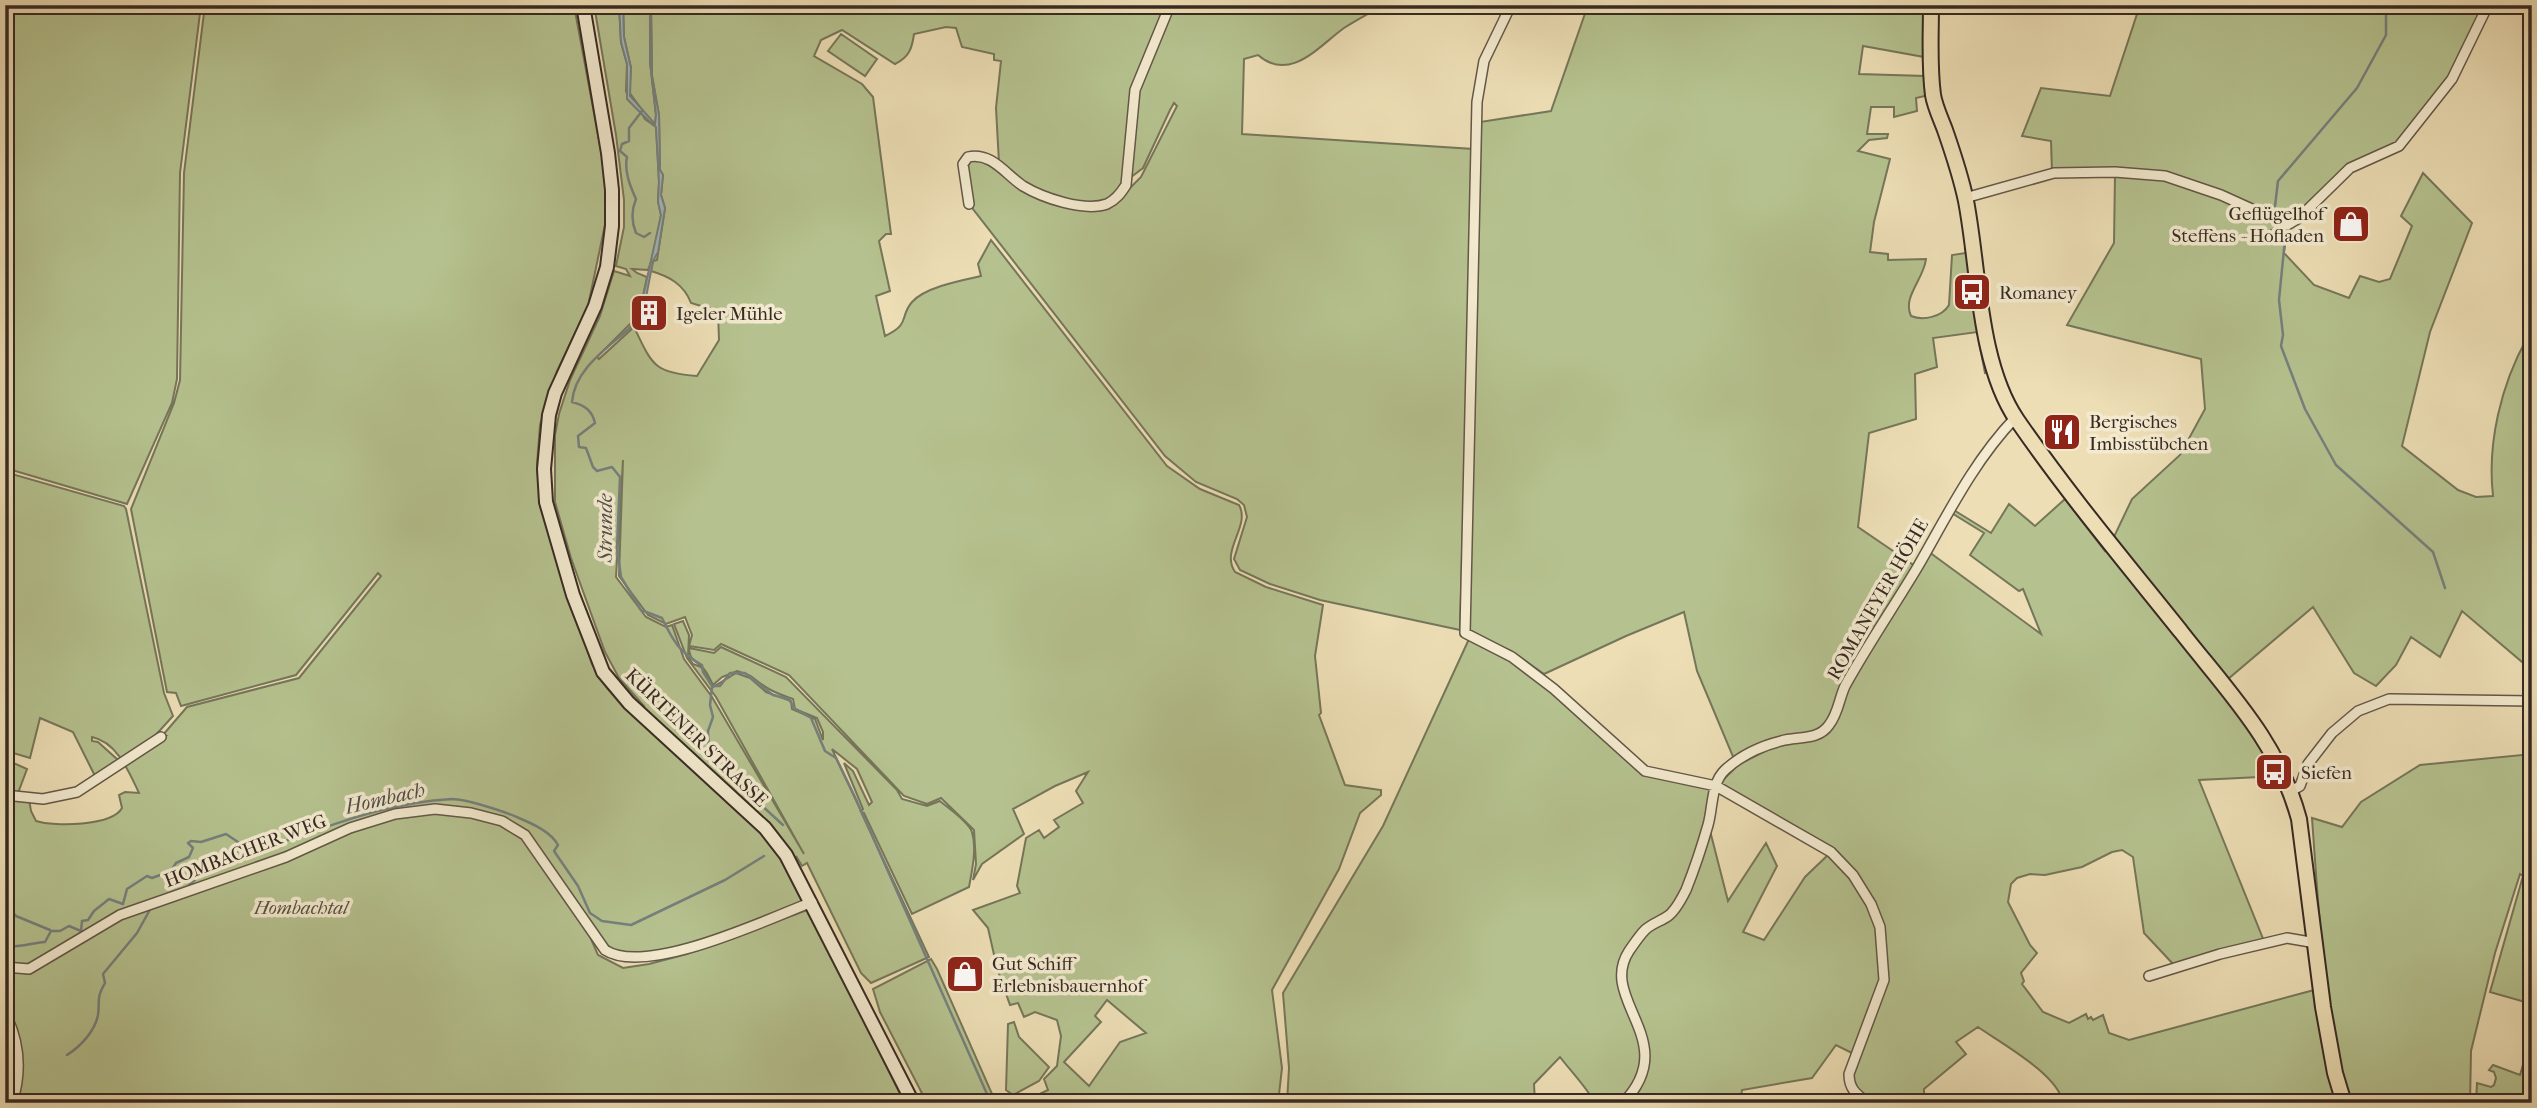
<svg xmlns="http://www.w3.org/2000/svg" width="2537" height="1108" font-family="'IM FELL French Canon',serif">
<style>
.green{fill:#b5c28f;stroke:#76765a;stroke-width:2;fill-rule:evenodd}
.water{fill:#a0b9ba;stroke:#76807e;stroke-width:2}
.lines{fill:none;stroke-linecap:round;stroke-linejoin:round}
.stream{stroke:#76807e;stroke-width:2.5}
.street-casing{stroke:#645748;stroke-width:12}
.secondary-casing{stroke:#372a24;stroke-width:16}
.primary-casing{stroke:#372a24;stroke-width:18}
.street{stroke:#f3eacf;stroke-width:9}
.secondary{stroke:#f3eacf;stroke-width:12}
.primary{stroke:#eddeb5;stroke-width:14}
.labels{text-anchor:middle;stroke-width:7;stroke-linejoin:round;paint-order:stroke}
.poi-label{font-size:19px;fill:#372a24;stroke:#f3eacf;text-anchor:start}
.street-label{font-size:19px;fill:#372a24;stroke:#f3eacf}
.park-label{font-size:19px;font-style:italic;fill:#56503f;stroke:#f3eacf}
.water-label{font-size:21px;font-style:italic;fill:#514e4a;stroke:#f3eacf}
</style>
<rect width="100%" height="100%" fill="#eddeb5"/>
<filter id="stains"><feTurbulence type="fractalNoise" baseFrequency=".00286" numOctaves="4"/><feColorMatrix values="0 0 0 0 .2 0 0 0 0 .09 0 0 0 0 .02 0 0 0 .5 -.17"/></filter>
<radialGradient id="worn" r=".72"><stop offset=".6" stop-color="#630" stop-opacity="0"/><stop offset="1" stop-color="#630" stop-opacity=".3"/></radialGradient>
<path class="green" d="M5,5h196l-21,168 -3,206 -5,24 -45,101 -122,-36z
M205,5h329v5l41,1 30,161 2,43 -19,91 -31,65 -17,54 -3,39 3,42 52,158 15,24 24,26 13,-8 -25,-28 -14,-26 -34,-94 -16,-56v-67l4,-21 11,-34 30,-64 14,-45 16,5 -4,-7 -10,-3 8,-39v-27l-8,-65 -22,-130h25l2,37 6,22 -1,27 4,11 8,5 7,12 11,8 3,55 -1,19 3,14 -6,36 -7,19 -16,-1 5,4 10,4 -8,38 -42,42 2,2 35,-32c18,37 19,46 63,49l22,-36 -1,-29 -27,-8c-7,-19 -23,-27 -40,-32l2,-10 4,-1 8,-52 -4,-13 2,-20 -3,-5 -1,-55 -7,-39 -1,-71h517l-31,72 -15,107c-15,34 -67,16 -92,2 -11,-5 -21,-15 -31,-23l-3,-55 5,-47 -7,-1v-6l-32,-7 -6,-19 -10,-1 -32,7c-2,15 -5,23 -19,30l-53,-34 -21,10 -7,16 48,28 11,13 18,137h-5l-7,7 11,50 -14,5 9,40c26,-12 14,-19 27,-34 13,-15 51,-22 69,-26l-3,-12 13,-24 176,226 33,23 39,16c12,21 -19,45 -4,67l31,15 57,18 -8,51 6,57 -2,2 26,70 36,5v5l-21,18 -21,56 -67,121 10,78 -4,35h-257l27,-13 -4,-11 13,-13 4,-30 -4,-16 -22,-8 -11,5 -6,-14 -8,2 -13,-37 -9,-40 -15,-18 47,-17 -3,-7 9,-48 13,-8 5,8 15,-11 -5,-7 29,-17 -7,-12 12,-19 -33,14 -42,23 11,25 -42,30 -9,16 3,-16 -2,-34 -33,-32 -14,6 -23,-8 -115,-121 -68,-31 -7,6 -25,-4 3,-11 -7,-18 -19,7 -18,-9 -29,-39 4,-116 -7,117 30,40 20,10 6,-2 12,34 28,38 92,157 -88,-157 -29,-39 -13,-34 9,-3 6,14 -1,22 5,7 8,3 12,20 23,-14 14,5 16,14 25,9 1,8 23,10 8,21v-8l-6,-14 -22,-9 -2,-10c-18,-6 -26,-10 -41,-22 -3,-3 -11,-4 -15,-6l-15,6 -9,8c-3,-6 -6,-13 -10,-17 -7,-8 -13,-6 -14,-20l25,5 7,-6 65,30 111,113 5,9 25,7 13,-5c9,8 28,20 32,31 5,17 0,39 -3,55l-57,27 -48,-101 -3,-1 68,145 -58,26 -10,-10 -54,-110 -5,3 -6,-10 1,3 -10,9 16,33 -100,40 -63,14 -25,-1 -27,-22 10,23 25,13 26,-4 38,-10 123,-45 92,189 -26,5h-862l7,-50 -16,-44v-40l23,5 35,-20 -36,10 -22,1v-170l24,4 2,12 5,10c19,6 76,5 86,-13l-3,-13 6,-3 14,1c-10,-21 -22,-51 -47,-56v4l6,1 20,18v4l-22,14 -23,-46 -33,-14 -10,40 -20,-6 -1,9 18,8 -9,24 -13,-1v-320l119,34 2,3 38,184 9,23 -21,23 9,2 5,-5h-4l25,-29 112,-29 82,-102 -3,-3 -82,102 -115,31 -5,-13 -9,-1 -36,-183 43,-106 6,-23 4,-207zM832,749l25,20 15,33 -3,3 -16,-34 -9,-8 19,46 -2,2zM1107,1000l39,33 -26,9 -31,44 -25,-24 37,-40 -6,-6z
M623,5h27v57l6,53 -1,9 -7,-6 -19,-26 2,-24 -7,-31z
M1172,5h211c-13,8 -27,15 -39,23 -25,18 -54,55 -86,27l-14,4 -2,75 231,15 -13,481 -140,-30 -50,-16 -30,-14 -6,-11 13,-42 -3,-12 -7,-6 -41,-17 -31,-26 -192,-247 -7,-37 4,-12h14l31,22 58,25 48,-10 20,-20 36,-71 -3,-3 -4,7 -27,58 -16,12 7,-78z
M1588,5h335l1,52 -61,-11 -4,28 66,2 4,19 -13,3 1,13 -23,6v-10h-23l-4,27h21l-1,4 -18,2 -11,11 32,8 -16,63 -4,30 18,2v6l38,-1c-2,20 -24,38 -15,57 12,5 31,1 38,-11l3,-50 14,-2 -1,-4h3l3,43 17,80 -3,1 -8,-41 -44,6 4,29 -22,7 1,45 -47,14 -11,94 57,39 -85,155 -11,9 -85,29 -37,-88 -13,-59 -58,24 -82,38 -33,-23 -34,-15 -8,-7v-5l11,-502 71,-11z
M2140,5h347l-36,74 -54,67 -49,21 -50,50 -13,6 -121,-46 -112,-5 -1,-31 -29,-5 19,-48 69,8z
M841,34l36,25 -12,17 -37,-25z
M2423,173l49,50 -42,109 -28,114 56,44 18,7 17,-1c-6,-53 8,-111 34,-158l5,3v284l-4,5v37l-66,-56 -22,46 -29,-20 -15,28 -20,21 -22,-13 -41,-66 -85,72 -117,-136 21,-44 48,-44 25,-46 -4,-50 -134,-34 47,-82 1,-69 48,6 57,18 67,30 -3,25 30,32 35,13 11,-22 19,6 11,-3 22,-53 -11,-10z
M2065,499l40,52 4,-6 142,179 17,34 -2,14 -6,5 -61,3 65,161 -89,25 -31,-33 -11,-76 -11,-7 -10,2 -30,15 -37,8 -15,-1 -13,4 -6,6 -3,18 22,43 7,8 -16,20 3,8 -2,3 21,28 26,11 17,-9 2,5 3,-2 2,3 10,-5 6,18 20,7 185,-50 27,113h-278c-4,-28 -62,-60 -85,-76l-22,15 10,12 -42,35v14h-54l-13,-10 -7,-19 35,-93 -13,-77 -40,-53 -118,-62 24,-24 45,-23 43,-9 14,-32 89,-149 112,82 -18,-45 -4,2 -49,-36 14,-22 -34,-21 2,-3 39,24 18,-29 26,22z
M1469,639l59,32 105,93 80,26 -7,25 22,86 38,-58 11,23 -34,66 21,8 41,-63 25,-24 22,23 27,52 3,54 -28,72 -18,-9 -24,33 -70,12 -2,13h-116l16,-26 -19,26h-27c-2,-10 -26,-35 -34,-46l-26,27 1,19h-248l2,-35 -6,-75 100,-167z
M2532,754v250l-42,-12 33,-116 -3,-2 -25,79 -24,98 -1,52h-119c-28,-92 -32,-190 -39,-285l30,9 19,-25 59,-37z
M931,959l6,10 59,134h-69l-47,-91 -7,-23z
M5,1018l11,34 -3,39 -4,12h-4z
M1014,1022l5,15 30,30 -10,14 -26,14 -7,-5 2,-66z
M2532,1034v69h-56l1,-20 14,4 3,-2 2,-7 -2,-6 -5,-2 4,-5 27,10z"/>
<path class="water" d="M619,5h4l1,32 7,31 -1,28 25,28 1,-9 -6,-53v-57h1l1,71 7,39 1,55 3,5 -2,20 4,13 -7,44 -5,9 -11,57 -8,9h-4l9,-12 22,-100 -3,-13 1,-20 -3,-55c-11,-9 -19,-18 -29,-28v-35l-6,-22z"/>
<g class="lines">
<path class="stream" d="M642,111l-13,17v13l-7,3 -2,7 7,6c-3,14 3,29 9,42 -5,12 -5,22 0,34l8,4 6,-4
M2275,206l3,-25 79,-93 29,-53v-30
M2271,230l14,9 -6,61 4,35 -2,11 24,63 31,56 97,87 12,36
M633,325c-23,22 -58,42 -61,77 12,3 20,8 23,21l-17,13 1,11 7,1 7,19 4,4 15,-4 8,10 -3,71 4,29 20,33 21,8c11,23 18,35 40,47l1,7 9,14h8l10,-13h15l28,22 16,4 5,9 17,10 14,33 11,7 19,39 136,306
M712,687l-2,18 3,12 -5,14 1,26 74,68
M187,887l32,-30h11l14,-11
M5,905l11,11 34,14
M5,946c15,2 25,-3 40,-4l6,-11h9l9,-5 12,5 1,-10 6,-1 6,-9 15,-12 14,5 4,-15 20,-13 5,2 19,-7 5,-8 13,-6 4,-9 -5,-5 3,-2 10,1 25,-8 27,18c64,-21 131,-50 199,-53 14,0 54,13 67,19 14,6 32,14 39,27l-4,6 24,35 12,27 12,8 29,4 94,-45 39,-24
M67,1055c14,-9 28,-24 31,-40 2,-16 -2,-16 7,-32l-2,-9 34,-41 15,-27"/>
<defs>
<path id="street" d="M1511,5l-27,56 -7,41 -12,531 47,24 42,32 91,82 71,15 115,66 22,23 18,29 9,23 4,53 -35,94c0,15 7,20 19,29
M1965,198l89,-25 61,-1 50,4 56,19 66,30 12,-7 51,-50 49,-22 53,-67 36,-74
M969,204l-6,-40 5,-7c24,-5 37,17 55,29 20,12 61,26 84,18 9,-4 14,-11 19,-19l9,-95 35,-85
M2291,791l9,-5 8,-22 24,-31 26,-22 31,-12 143,2
M5,795l38,4 34,-7 84,-55
M5,967l24,2 91,-54 166,-58 64,-29 45,-14 40,-5 36,4 31,8 23,14 80,115c41,27 163,-31 207,-48
M2149,976l71,-22 67,-16 29,5
M5,1013c15,29 17,59 7,90
M1623,1103c60,-62 -26,-103 6,-152 5,-7 10,-15 16,-21 6,-6 16,-9 23,-14 7,-5 14,-18 18,-26 8,-20 16,-44 22,-65 5,-17 3,-42 17,-55 15,-14 36,-24 56,-29 16,-5 37,0 48,-16 9,-11 10,-26 16,-39 22,-40 48,-78 72,-118 30,-52 56,-106 98,-150"/>
<path id="secondary" d="M583,5l25,148 4,37v36l-5,41 -12,39 -40,87 -6,22 -5,54 2,33 27,93 30,77 26,31 136,125 21,27 127,248"/>
<path id="primary" d="M1931,5c0,30 -2,60 2,90 2,12 8,24 12,35 8,23 16,47 21,71 13,67 12,162 51,219 51,74 109,143 165,213 48,61 96,109 117,186l24,188 12,66 9,30"/>
</defs>
<use href="#street" class="street-casing"/>
<use href="#secondary" class="secondary-casing"/>
<use href="#primary" class="primary-casing"/>
<use href="#street" class="street"/>
<use href="#secondary" class="secondary"/>
<use href="#primary" class="primary"/>
</g>
<defs>
<symbol id="shop-square" viewBox="-11 -11 22 22"><rect x="-9" y="-9" width="18" height="18" rx="4" fill="#8f2418" stroke="#f3eacf"/><path d="M-5-2.5h2.3a2.7 3.5 0 0 1 5.4 0H5L5.5 6h-11ZM-1.5-2.5h3a1.5 2.3 0 0 0-3 0Z" fill="#fff"/></symbol>
<symbol id="bus-square" viewBox="-11 -11 22 22"><rect x="-9" y="-9" width="18" height="18" rx="4" fill="#8f2418" stroke="#f3eacf"/><path d="M-5-6H5V4H4V6H2V4H-2V6H-4V4H-5ZM-3.5-4V0h7V-4ZM-3.5 1.2v1.5H-2V1.2ZM2 1.2v1.5H3.5V1.2Z" fill="#fff"/></symbol>
<symbol id="building-square" viewBox="-11 -11 22 22"><rect x="-9" y="-9" width="18" height="18" rx="4" fill="#8f2418" stroke="#f3eacf"/><path d="M-4-6H4V6H1V3H-1V6H-4ZM-2.5-4.3h1.7v1.8h-1.7ZM.8-4.3h1.7v1.8H.8ZM-2.5-1h1.7V.8h-1.7ZM.8-1h1.7V.8H.8Z" fill="#fff"/></symbol>
<symbol id="restaurant-square" viewBox="-11 -11 22 22"><rect x="-9" y="-9" width="18" height="18" rx="4" fill="#8f2418" stroke="#f3eacf"/><path d="M-5-6h1v4h1v-4h1v4h1v-4h1v5L-1.5 .5V6h-2V.5L-5-1ZM5-6V6H3V1.5H1.5Q1.5-4 5-6Z" fill="#fff"/></symbol>
</defs>
<g fill-rule="evenodd">
<use href="#shop-square" x="2329" y="202" width="44" height="44"/>
<use href="#bus-square" x="1950" y="270" width="44" height="44"/>
<use href="#building-square" x="627" y="291" width="44" height="44"/>
<use href="#restaurant-square" x="2040" y="410" width="44" height="44"/>
<use href="#bus-square" x="2252" y="750" width="44" height="44"/>
<use href="#shop-square" x="943" y="952" width="44" height="44"/>
</g>
<g class="labels">
<g class="poi-label">
<text x="2324" y="220" text-anchor="end">Geflügelhof<tspan x="2324" dy="22">Steffens - Hofladen</tspan></text>
<text x="1999" y="299">Romaney</text>
<text x="676" y="320">Igeler Mühle</text>
<text x="2089" y="428">Bergisches<tspan x="2089" dy="22">Imbisstübchen</tspan></text>
<text x="2301" y="779">Siefen</text>
<text x="992" y="970">Gut Schiff<tspan x="992" dy="22">Erlebnisbauernhof</tspan></text>
</g>
<g class="street-label">
<text transform="translate(1877 599) rotate(-60)" y="7">ROMANEYER HÖHE</text>
<text transform="translate(697 737) rotate(44)" y="7">KÜRTENER STRASSE</text>
<text transform="translate(245 850) rotate(-21)" y="7">HOMBACHER WEG</text>
</g>
<g class="park-label">
<text x="301" y="914">Hombachtal</text>
</g>
<g class="water-label">
<text transform="translate(605 528) rotate(-90)" y="7">Strunde</text>
<text transform="translate(385 798) rotate(-13)" y="7">Hombach</text>
</g>
</g>
<rect width="2537" height="1108" fill="none" stroke="#eddeb5" stroke-width="28"/>
<rect x="7" y="7" width="2523" height="1094" fill="none" stroke="#372a24" stroke-width="3.5"/>
<rect x="14" y="14" width="2509" height="1080" fill="none" stroke="#372a24" stroke-width="2"/>
<rect width="100%" height="100%" filter="url(#stains)"/>
<rect width="100%" height="100%" fill="url(#worn)"/>
</svg>
